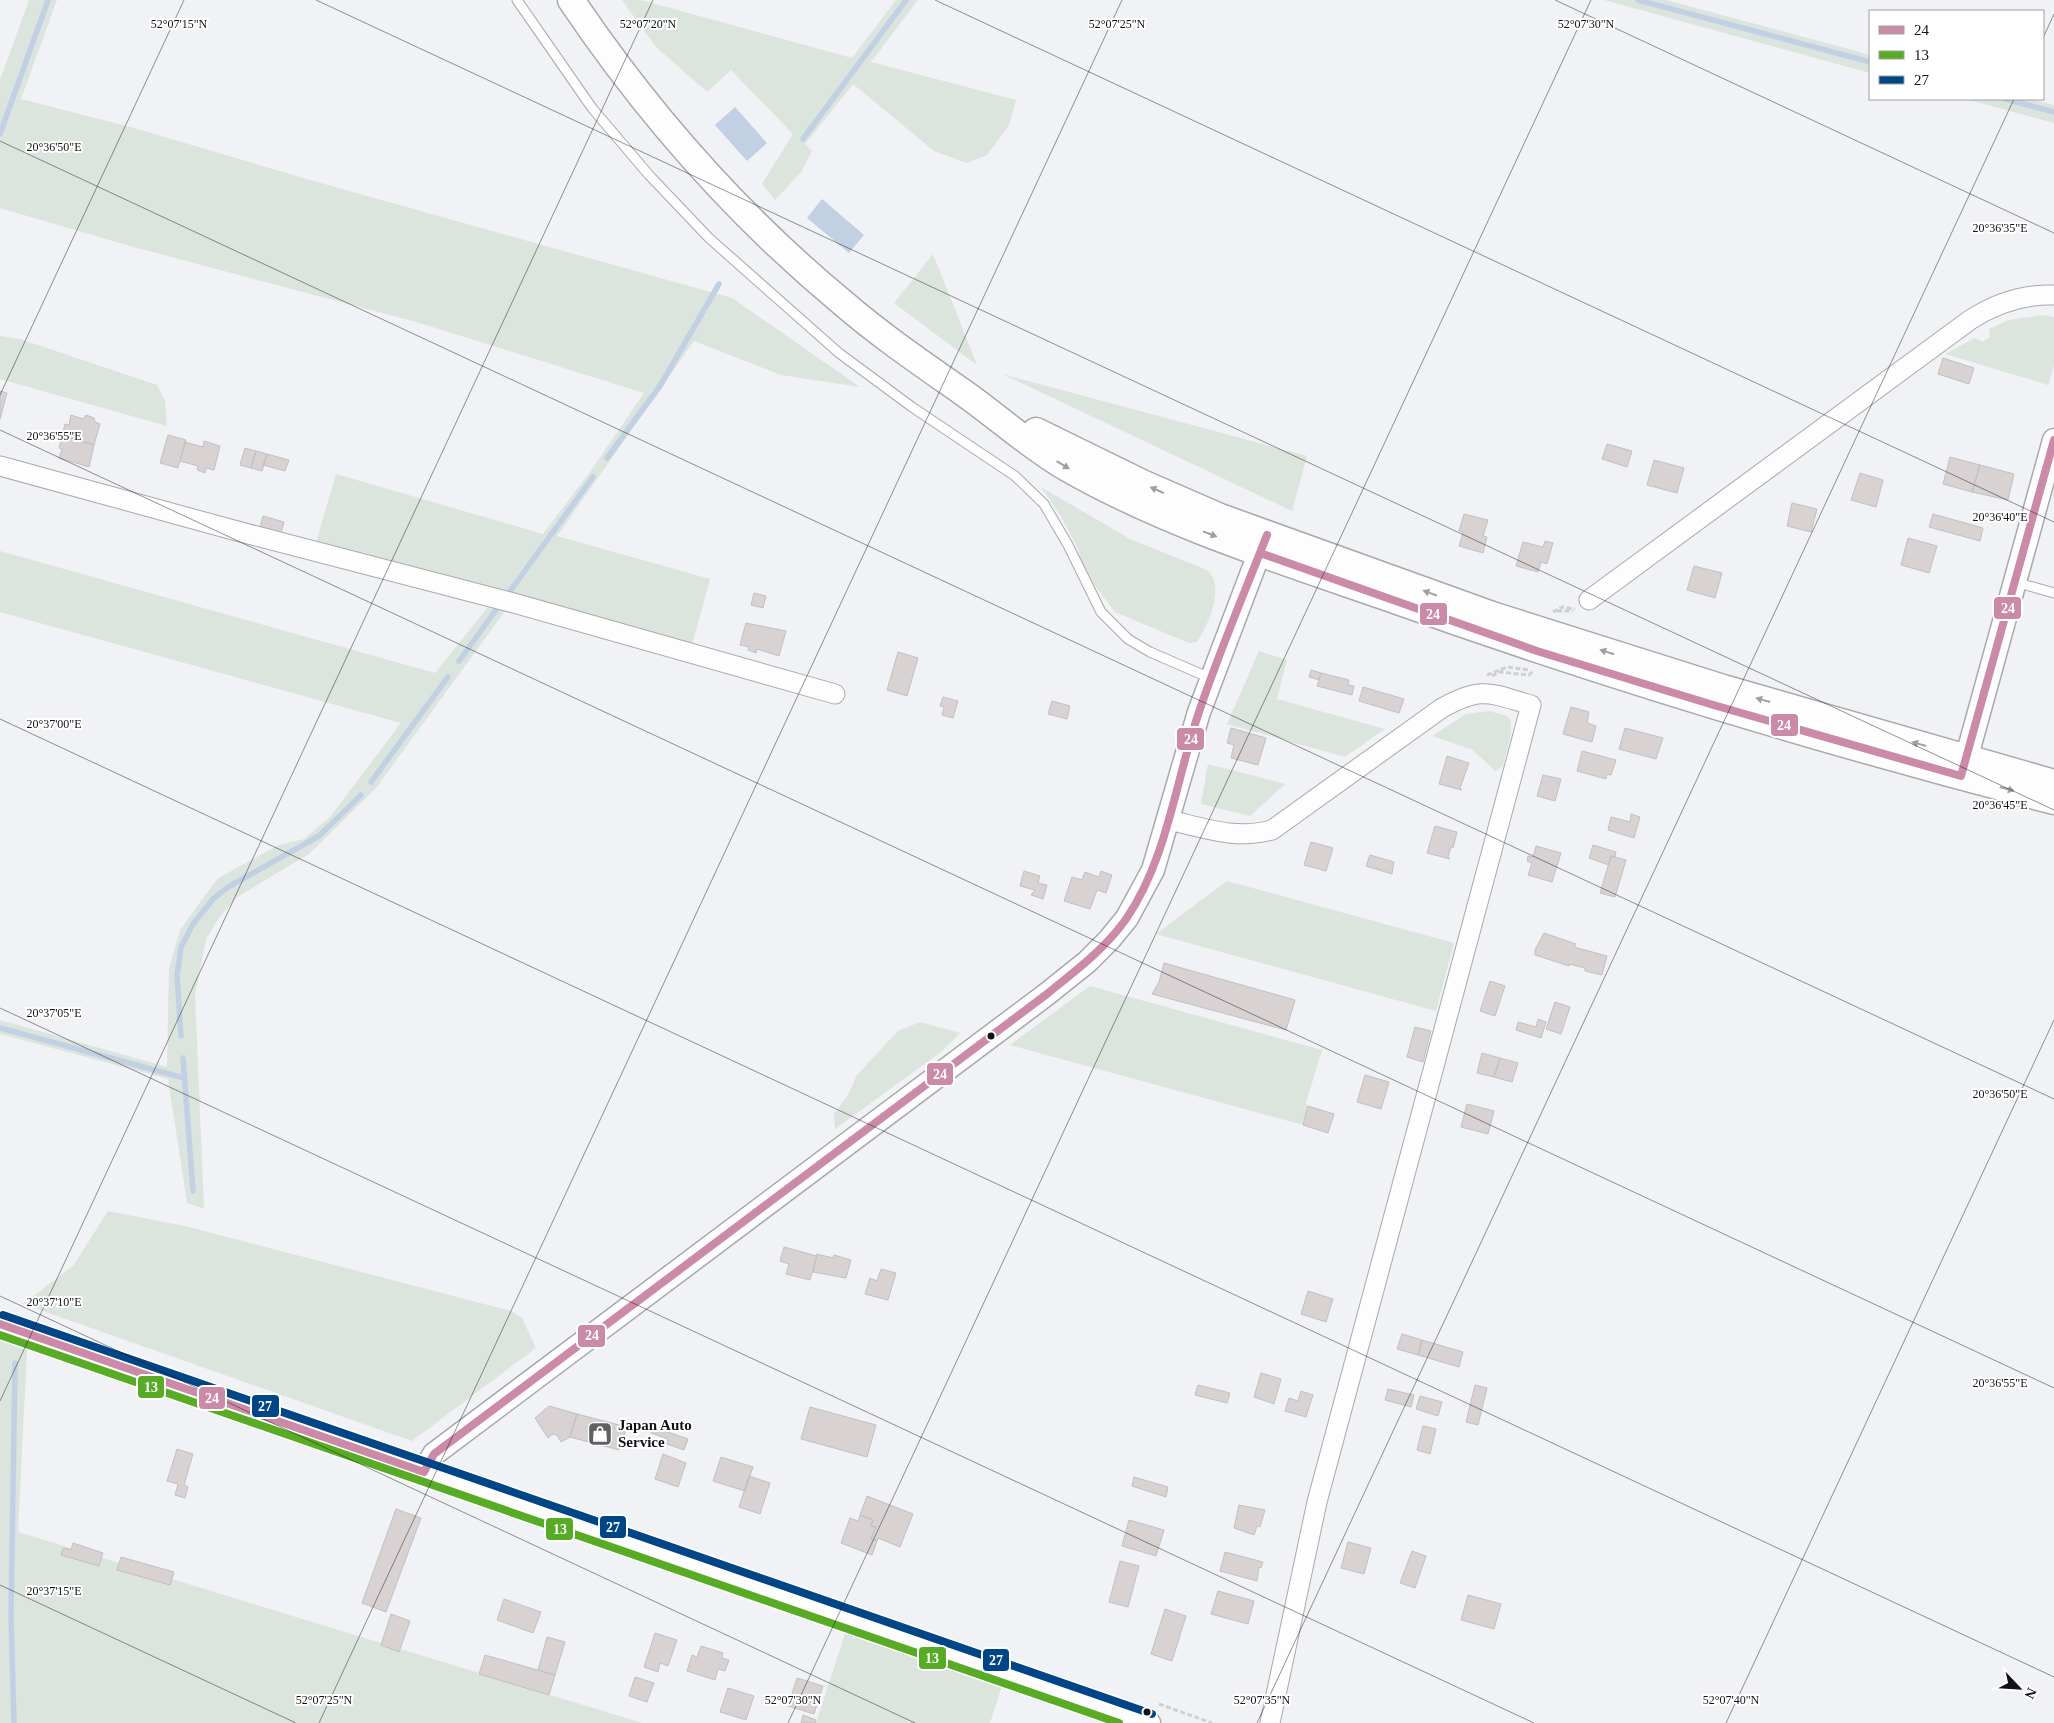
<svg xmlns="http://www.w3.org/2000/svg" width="2054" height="1723" font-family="'Times New Roman',serif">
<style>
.green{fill:#dbe4dd}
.water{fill:#c2d0e4}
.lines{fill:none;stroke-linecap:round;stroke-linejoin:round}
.stream{stroke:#c2d0e4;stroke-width:5.5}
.building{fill:#d8d2d3;stroke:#c1c0c2}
.service-casing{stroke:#a7a9ab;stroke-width:11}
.minor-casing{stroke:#a7a9ab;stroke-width:21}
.tertiary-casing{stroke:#a7a9ab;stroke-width:25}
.secondary-casing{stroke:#a7a9ab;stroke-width:29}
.path{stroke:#cfd0d1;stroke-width:3;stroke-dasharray:5 2.5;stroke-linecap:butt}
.service{stroke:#fdfdfe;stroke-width:9}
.minor{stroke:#fdfdfe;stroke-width:19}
.tertiary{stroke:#fdfdfe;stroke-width:22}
.secondary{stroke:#fdfdfe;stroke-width:26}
.bus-1-casing{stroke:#fff;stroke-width:11}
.bus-2-casing{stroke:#fff;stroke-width:11}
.bus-3-casing{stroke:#fff;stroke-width:11}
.bus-1{stroke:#cb8aa7;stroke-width:8}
.bus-2{stroke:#58ab25;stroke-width:8}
.bus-3{stroke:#004586;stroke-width:8}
.oneway{fill:#9f9fa0}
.ticks{fill:none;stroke:#111214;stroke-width:1;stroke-opacity:0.45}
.bus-dot{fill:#111214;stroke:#fff;stroke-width:2}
.labels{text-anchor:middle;stroke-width:4;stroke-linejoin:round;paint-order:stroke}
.poi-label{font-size:15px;font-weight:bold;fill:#111214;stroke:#fff;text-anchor:start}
.ticks-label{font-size:12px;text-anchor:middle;fill:#111214;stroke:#fff;stroke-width:4;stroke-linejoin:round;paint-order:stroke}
.line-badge{stroke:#fff;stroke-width:2}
.badge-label{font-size:14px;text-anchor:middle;font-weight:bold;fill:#fff}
</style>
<rect width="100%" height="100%" fill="#f0f2f5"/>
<path class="green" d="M29,0h28l-36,99 113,29 183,54 415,116 128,89 -79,-12 -87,-34 -137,195 153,43 -19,70 -376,-103 21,-72 207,60 47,-62 54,-79 -224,-70 -290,-77 -130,-38v-128z
M622,0h19l211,58 44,-58h22l-47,62 145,38 -7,25 -22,30 -20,8 -33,-12 -81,-67 -48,60 7,7 -11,21 -26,28 -13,-16 31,-50 -62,-64 -24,22 -51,-45z
M1604,0h62l179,48 25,7v18z
M1966,99h64l24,6v18z
M933,254l44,111 -83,-62z
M2043,315l11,2v49l-6,19 -103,-31 30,-16 8,4 7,-5 -1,-8 20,-9z
M0,336l20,3 137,46 8,15 2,26 -167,-47z
M1002,374l305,82 -15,55z
M1041,487l89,52 77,31c19,16 1,55 -10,72l-8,1 -74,-31 -31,-41 -6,-23 -18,-33z
M0,551l435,122 52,-65 18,3 -129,177 -67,66 -72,43 -18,21 -13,21 -11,56 9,214 -17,-6 -19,-124 -168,-45v-14l167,47 2,-98 11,-39 38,-52 61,-33 25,-6 26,-22 71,-94 -401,-111z
M1259,651l28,9 -10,39 108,30 -40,28 -118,-33z
M1489,711l18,5 4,5v13l-8,32 -8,5 -22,-21 -41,-14 34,-22z
M1208,764l77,20 -35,32 -49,-12z
M1227,881l227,62 -18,68 -280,-77z
M1090,986l232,64 -16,53 2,3 -5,19 -293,-80z
M920,1022l40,11 -19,19 -106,77 -1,-15 14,-19 9,-20 41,-44z
M108,1211l77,15 326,85 11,7 14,30 -124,93 -389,-137 50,-38z
M0,1339l27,10 -9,183 624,191h-642z
M846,1631l157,52 -13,40h-174z"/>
<path class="water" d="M735,107l32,36 -20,18 -32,-36z
M822,199l42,36 -15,18 -42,-35z"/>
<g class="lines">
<path class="stream" d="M1638,0l232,62
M2005,99l49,13
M0,134l48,-134
M803,139l103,-139
M607,458l53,-72 59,-102
M508,594l85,-117
M459,661l37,-51
M371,782l77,-105
M0,1028l184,50
M181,1036l-4,-60 4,-29 12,-23 20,-25 15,-12 91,-51 42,-41
M183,1058l10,133
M14,1723l-3,-106 4,-254"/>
</g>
<path class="building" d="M1943,358l31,10 -5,16 -31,-10z
M0,391l7,2 -7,26z
M71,415l12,4 3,-4 8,3 1,4 5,2 -6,21 -32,-9 3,-12 4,1z
M168,435l18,5 -8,28 -18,-5z
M62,436l32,9 -5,22 -30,-9 3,-9 -3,-1z
M204,441l16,5 -6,24 -8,-2 -1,5 -8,-3 1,-4 -18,-5 5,-19 18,5z
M1607,444l25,7 -5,16 -25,-8z
M245,448l11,3 -5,17 -11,-3z
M256,451l11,3 -5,17 -11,-3z
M267,454l22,6 -4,11 -22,-6z
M1950,457l30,8 -8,27 -29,-8z
M1654,460l30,8 -7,25 -30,-8z
M1980,465l34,9 -6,26 -36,-8z
M1860,473l23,7 -7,27 -25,-7z
M1792,503l25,6 -6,23 -24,-6z
M1464,514l24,6 -5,16 4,1 -4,16 -24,-7 4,-14 -4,-1z
M1933,514l50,14 -3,13 -51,-14z
M263,516l21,6 -3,11 -21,-6z
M1908,538l29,8 -8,27 -28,-8z
M1545,541l8,2 -6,21 -6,-2 -3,10 -22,-6 7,-24 20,5z
M1694,566l28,7 -7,25 -28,-8z
M754,593l12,3 -3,12 -12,-3z
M746,623l40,8 -7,25 -22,-7 -1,4 -8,-3 1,-3 -9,-2z
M898,652l20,6 -11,38 -20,-6z
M1311,670l10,3 -2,7 -10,-3z
M1321,673l28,7 -1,5 6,1 -2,9 -35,-9z
M1363,687l41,12 -5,14 -40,-12z
M943,697l15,4 -5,17 -11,-3 2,-8 -4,-1z
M1052,701l18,5 -3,13 -19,-5z
M1571,707l18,5 -2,11 9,3 -4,16 -29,-8z
M1231,728l35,10 -8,27 -27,-7 3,-13 -7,-2z
M1625,728l38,10 -7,21 -37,-10z
M1582,751l34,9 -5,15 -4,-1 -1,5 -29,-8z
M1447,756l22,7 -9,25 2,2 -23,-6z
M1543,775l18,4 -6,22 -18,-5z
M1631,814l9,3 -6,21 -26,-8 3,-13 19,5z
M1435,826l22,6 -4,16 -2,-1 -3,10 2,2 -23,-6z
M1311,842l22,6 -7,23 -22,-6z
M1593,845l23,7 -1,5 -4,-1 -2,9 -20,-7z
M1536,846l25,7 -9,29 -24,-7 4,-12 -5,-2 1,-5 5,1z
M1370,855l24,7 -2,12 -26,-8z
M1611,856l15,4 -11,37 -15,-4z
M1024,871l16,5 -2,7 9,2 -4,14 -12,-4 4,-5 -15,-4z
M1101,871l11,4 -6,18 -9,-3 -7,19 -26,-8 8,-24 10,3 3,-8 14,5z
M1544,933l32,11 -2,3 33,9 -5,19 -17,-4v-3l-16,-4v2l-34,-11v-5z
M1164,963l131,37 -9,30 -134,-36 7,-12z
M1490,981l15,5 -10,30 -15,-5z
M1555,1002l15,5 -9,27 -15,-5z
M1538,1019l8,3 -5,16 -25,-8 2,-8 18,5z
M1415,1027l16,4 -8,31 -16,-5z
M1482,1053l18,5 -6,19 -17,-4z
M1500,1058l18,5 -6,19 -18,-5z
M1365,1075l24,7 -8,27 -24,-7z
M1467,1104l27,7 -6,23 -27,-7z
M1308,1106l26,8 -6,19 -25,-8z
M784,1247l33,9 -7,24 -24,-6 3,-10 -9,-3z
M817,1254l16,4 1,-3 17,5 -5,18 -33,-6z
M881,1269l15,4 -8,27 -23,-6 5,-16 7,3z
M1308,1291l25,8 -7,23 -25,-8z
M1402,1334l20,6 -4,15 -21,-6z
M1422,1340l41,12 -4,15 -41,-12z
M1261,1373l20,6 -7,25 -20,-7z
M1198,1385l32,8 -3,10 -32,-8z
M1475,1385l12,3 -9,37 -12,-3z
M1388,1389l26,6 -3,12 -26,-7z
M1301,1391l12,4 -7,22 -21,-6 4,-13 9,3z
M1420,1396l22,6 -4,14 -22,-7z
M549,1406l28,8 -7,23 -9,5 -4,-7 -4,-1 -5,4 -13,-20z
M810,1407l66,18 -9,32 -66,-18z
M577,1414l50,13 -8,23 -49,-13z
M1423,1426l13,3 -6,25 -13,-4z
M653,1427l35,12 -4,11 -17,-6 1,-5 -17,-6z
M177,1449l16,5 -9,31 4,2 -3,11 -10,-3 3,-11 -11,-3z
M663,1454l23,9 -8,24 -23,-8z
M721,1457l32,10 -8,24 -32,-10z
M749,1476l21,7 -10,31 -21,-7z
M1134,1477l34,10 -2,10 -34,-11z
M867,1496l46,18 -13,33 -22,-9 -1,3 -6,-2 5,-12 -5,-1 2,-6 -13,-5z
M1239,1505l26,5 -5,17 -3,-1 -3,9 -20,-7z
M396,1509l25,9 -35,94 -24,-9z
M860,1515l13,5 -2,6 5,1 -5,12 6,2 -5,14 -31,-12 9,-25 8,3z
M1129,1520l35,10 -8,26 -34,-10z
M1348,1542l23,6 -7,26 -23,-6z
M73,1543l30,10 -4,13 -38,-11 2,-7 8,2z
M1412,1551l14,5 -11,32 -15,-5z
M1225,1552l38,10 -2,6 -2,-1 -2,14 -37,-10z
M121,1557l53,15 -4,13 -53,-15z
M1120,1561l19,5 -11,41 -19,-5z
M1218,1591l36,10 -6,23 -37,-10z
M1468,1595l33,9 -7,25 -33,-9z
M504,1599l37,13 -8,21 -36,-13z
M1165,1609l21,7 -14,45 -21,-7z
M391,1614l19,7 -11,31 -18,-7z
M655,1633l22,7 -9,26 -8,-3 -2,9 -14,-5z
M547,1637l18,5 -10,33 -17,-5z
M701,1646l22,7 -1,5 7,2 -4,11 -7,-2 -3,11 -28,-9 5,-16 5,2z
M485,1655l70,20 -6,20 -70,-21z
M635,1677l19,6 -7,19 -18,-6z
M797,1678l26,8 -9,28 -26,-8z
M728,1688l26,8 -8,24 -26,-8z
M803,1715l13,5 -1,3h-14z"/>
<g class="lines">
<defs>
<path id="service" d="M517,0l75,108 57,67 60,63 130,115 73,54 103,69 29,28 24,41 33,67 27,27 22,13 60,26
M2015,582l39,11"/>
<path id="minor" d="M0,466l237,65 273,71 325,92
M1589,600l381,-280c26,-17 53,-26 84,-25
M1169,820c35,8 67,20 103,10l170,-122c40,-22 47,-15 89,-3l-214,797 -47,221"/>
<path id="tertiary" d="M1962,774l92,-334
M0,1324l1149,399
M424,1472l10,-18 613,-460 40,-32 22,-22 18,-22 26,-48 46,-158 66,-174"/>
<path id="secondary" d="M571,0c76,113 167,216 272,303 37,32 78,60 118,88 36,25 68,55 106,77 100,57 213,92 322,130 218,78 441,145 665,203
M1036,431l106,52 78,34 272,98 231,73 331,95"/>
</defs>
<use href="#service" class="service-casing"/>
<use href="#minor" class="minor-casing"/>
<use href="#tertiary" class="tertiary-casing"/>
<use href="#secondary" class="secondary-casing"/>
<path class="path" d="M1557,611h16
M1553,612l9,-5 13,2
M1487,675l20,-8 22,3
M1492,676l8,-4 29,3 4,-4
M1159,1704l53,19"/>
<use href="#service" class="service"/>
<use href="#minor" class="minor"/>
<use href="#tertiary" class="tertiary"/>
<use href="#secondary" class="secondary"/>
<defs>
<path id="bus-1" d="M1260,553l277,98 173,53 251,72
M1961,776l93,-336
M0,1324l424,148
M424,1472l10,-18 613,-460c28,-23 58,-45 79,-75 41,-59 50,-140 73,-207 20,-60 45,-118 68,-177"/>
<path id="bus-2" d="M0,1335l1119,388"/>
<path id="bus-3" d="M3,1315l1149,399"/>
</defs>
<use href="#bus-1" class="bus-1-casing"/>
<use href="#bus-2" class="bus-2-casing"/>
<use href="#bus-3" class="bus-3-casing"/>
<use href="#bus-1" class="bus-1"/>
<use href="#bus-2" class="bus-2"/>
<use href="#bus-3" class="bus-3"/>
</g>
<defs><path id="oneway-solid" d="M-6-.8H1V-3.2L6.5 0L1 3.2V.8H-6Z" transform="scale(1.25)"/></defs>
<g class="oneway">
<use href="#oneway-solid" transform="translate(1063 465) rotate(31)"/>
<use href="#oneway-solid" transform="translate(1157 490) rotate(-156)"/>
<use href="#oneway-solid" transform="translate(1210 534) rotate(21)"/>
<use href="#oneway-solid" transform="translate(1430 593) rotate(-160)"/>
<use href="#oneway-solid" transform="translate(1607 652) rotate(-162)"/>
<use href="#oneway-solid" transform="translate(1763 700) rotate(-164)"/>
<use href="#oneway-solid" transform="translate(1919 744) rotate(-164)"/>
<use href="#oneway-solid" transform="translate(2007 789) rotate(15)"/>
</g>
<path class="ticks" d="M316,0l1738,810M935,0l1119,522M1555,0l499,233M2043,38l11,-24M0,141l2054,958M0,395l184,-395M0,430l2054,958M0,719l2054,958M0,1008l1534,715M0,1296l915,427M0,1401l653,-1401M0,1585l296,138M319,1723l803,-1723M788,1723l803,-1723M1257,1723l757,-1624M1726,1723l328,-703"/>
<defs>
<symbol id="shop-square" viewBox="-11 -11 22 22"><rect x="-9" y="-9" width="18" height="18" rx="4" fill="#5f6063" stroke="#fff"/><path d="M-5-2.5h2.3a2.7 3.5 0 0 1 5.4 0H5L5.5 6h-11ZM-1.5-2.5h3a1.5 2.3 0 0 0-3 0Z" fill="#fff"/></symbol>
</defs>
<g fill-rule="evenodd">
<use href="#shop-square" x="586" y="1420" width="28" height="28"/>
</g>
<g class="bus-dot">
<circle cx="991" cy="1036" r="4.5"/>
<circle cx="1147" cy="1712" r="4.5"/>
</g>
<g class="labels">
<g class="poi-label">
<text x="618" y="1430">Japan Auto<tspan x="618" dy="17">Service</tspan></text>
</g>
</g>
<g class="ticks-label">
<text x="179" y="28">52°07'15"N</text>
<text x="648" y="28">52°07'20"N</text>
<text x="1117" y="28">52°07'25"N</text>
<text x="1586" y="28">52°07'30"N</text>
<text x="54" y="151">20°36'50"E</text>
<text x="2000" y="232">20°36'35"E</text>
<text x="54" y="440">20°36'55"E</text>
<text x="2000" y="521">20°36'40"E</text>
<text x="54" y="728">20°37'00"E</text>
<text x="2000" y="809">20°36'45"E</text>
<text x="54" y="1017">20°37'05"E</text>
<text x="2000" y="1098">20°36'50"E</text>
<text x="54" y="1306">20°37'10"E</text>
<text x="2000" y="1387">20°36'55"E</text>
<text x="54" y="1595">20°37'15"E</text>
<text x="324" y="1704">52°07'25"N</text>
<text x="793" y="1704">52°07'30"N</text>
<text x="1262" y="1704">52°07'35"N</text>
<text x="1731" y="1704">52°07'40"N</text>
</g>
<g class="line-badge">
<rect x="1993" y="596" width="29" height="24" rx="5" fill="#cb8aa7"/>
<rect x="1419" y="602" width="29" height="24" rx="5" fill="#cb8aa7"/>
<rect x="1770" y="713" width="29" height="24" rx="5" fill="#cb8aa7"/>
<rect x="1176" y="727" width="29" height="24" rx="5" fill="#cb8aa7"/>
<rect x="926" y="1062" width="28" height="24" rx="5" fill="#cb8aa7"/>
<rect x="577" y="1324" width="29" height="24" rx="5" fill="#cb8aa7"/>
<rect x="137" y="1375" width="28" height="24" rx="5" fill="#58ab25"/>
<rect x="198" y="1386" width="28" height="24" rx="5" fill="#cb8aa7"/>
<rect x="251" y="1394" width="29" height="24" rx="5" fill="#004586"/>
<rect x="599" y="1515" width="28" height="24" rx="5" fill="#004586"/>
<rect x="545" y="1517" width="29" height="24" rx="5" fill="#58ab25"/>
<rect x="918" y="1646" width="29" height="24" rx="5" fill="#58ab25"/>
<rect x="982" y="1648" width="28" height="24" rx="5" fill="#004586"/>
</g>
<g class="badge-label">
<text x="2008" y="613">24</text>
<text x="1433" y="619">24</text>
<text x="1784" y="730">24</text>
<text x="1191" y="744">24</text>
<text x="940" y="1079">24</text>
<text x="592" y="1340">24</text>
<text x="151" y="1392">13</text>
<text x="212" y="1403">24</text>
<text x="265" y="1411">27</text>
<text x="613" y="1532">27</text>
<text x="560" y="1534">13</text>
<text x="932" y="1663">13</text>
<text x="996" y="1665">27</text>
</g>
<rect x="1869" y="10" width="175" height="90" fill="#ffffff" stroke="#a0a0a1"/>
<rect x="1879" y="26" width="25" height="8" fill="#cb8aa7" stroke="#a0a0a1"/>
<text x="1914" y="35" font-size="15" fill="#111214">24</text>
<rect x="1879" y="51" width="25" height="8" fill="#58ab25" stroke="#a0a0a1"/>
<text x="1914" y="60" font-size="15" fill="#111214">13</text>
<rect x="1879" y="76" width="25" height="8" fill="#004586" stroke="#a0a0a1"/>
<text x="1914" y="85" font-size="15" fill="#111214">27</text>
<g transform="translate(2019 1688) rotate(115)" stroke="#ffffff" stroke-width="4" paint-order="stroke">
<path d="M0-4L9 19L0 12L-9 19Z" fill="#111214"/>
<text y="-8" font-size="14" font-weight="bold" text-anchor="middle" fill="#111214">N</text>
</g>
</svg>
